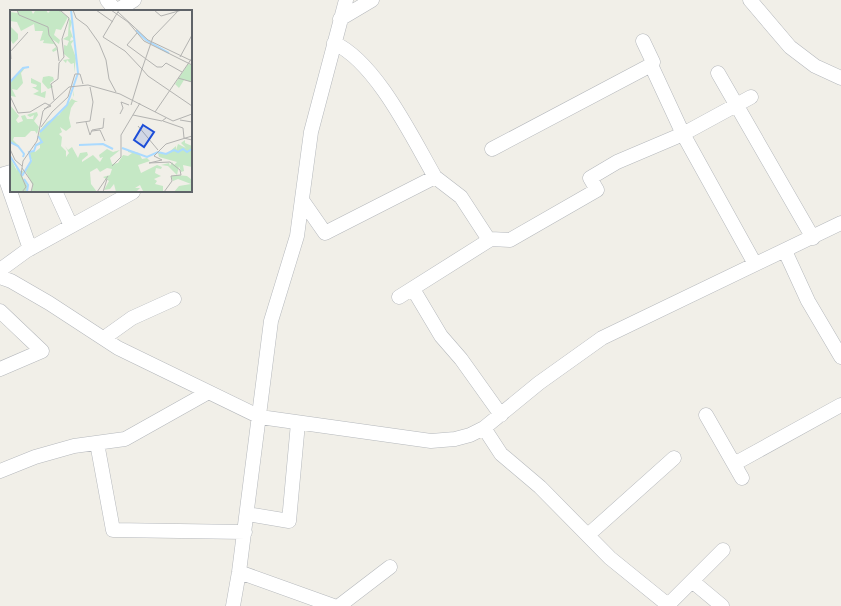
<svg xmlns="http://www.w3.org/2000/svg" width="841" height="606" font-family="Rubik,sans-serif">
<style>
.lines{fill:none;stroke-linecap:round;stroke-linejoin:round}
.minor-casing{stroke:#b5b8bc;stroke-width:15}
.minor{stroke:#fff;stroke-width:14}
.inset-river{fill:none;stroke:#aadaff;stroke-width:2}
.inset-road{fill:none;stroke:#b3b3b1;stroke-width:1}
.view{fill:#1d4ed8;fill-opacity:0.15;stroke:#1d4ed8;stroke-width:2}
.inset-edge{fill:none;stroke:#5f6368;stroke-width:2}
</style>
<rect width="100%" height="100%" fill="#f1efe8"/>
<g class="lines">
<defs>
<path id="minor" d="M107,0l9,11 18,-11
M750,0l40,47 25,19 26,12
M340,19l32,-19
M643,41l10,21 -2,3
M334,43c42,19 78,94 101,134
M718,73l95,165
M492,149l159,-84 32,69 72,130
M11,172l-7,2 26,75
M55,191l16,35
M302,200l23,33 110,-56 26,20 28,43
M785,251l23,50 33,56
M0,270l26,-19 107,-59
M0,277l11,4 38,22 69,45 142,69 171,24 24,-2 15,-4 14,-7 55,-45 63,-45 239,-115
M413,289l28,47 20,23 40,56
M399,297l92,-58 19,1 87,-50 -7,-12 27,-16 66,-28 68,-37
M0,311l42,40 -42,18
M104,338l28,-20 42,-19
M706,415l36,63
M484,428l17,26 39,33 70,71 58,47 24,-24 30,25
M97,443l16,87 132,2
M734,464l107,-59
M0,471l35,-14 39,-11 51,-7 82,-46
M247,514l42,7 9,-98
M588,535l86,-77
M239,572l95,34
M692,581l31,-31
M233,606l6,-34 32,-251 26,-85 14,-104 35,-132
M339,606l51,-39"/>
</defs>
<use href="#minor" class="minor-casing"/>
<use href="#minor" class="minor"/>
</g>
<g transform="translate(10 10)">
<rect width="182" height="182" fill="#f1efe8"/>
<path d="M8,0h13l2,4 2,-3 -3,-1h14l2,3 3,-3 9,1 8,6 -7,13 -5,-1 -2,6 6,5 -1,4 -7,-5 4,6 1,5 -4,2 -1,-2 4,-3 -2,-3 -11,-1 1,-3 -4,1 3,-10h-8l-1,-7 -13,7 -4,-9 -7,-1v-9l8,1zM59,8l3,4 -2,7 3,9 -2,-1 -1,4 4,-1 -3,4 5,14 -2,15v-10l-3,1 -4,-4 -1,3 -3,-3 7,-1 -6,-5v-9l3,1 2,-5 -6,-2 5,-3zM0,16l8,8v5l-5,5 -3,-5zM178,54l4,1v17l-8,-2 -5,8 -4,-4zM13,58h2l-4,5 2,10 -6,7 -5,-1 4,8 -5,-1 -1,-13zM39,66l4,1 1,3 -4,3 3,4 -5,2 -6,-7 1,-5zM21,68l10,5v10l5,-2 -1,7 -12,-4 6,-3 -7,-4h4l1,-2 -6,-2zM64,80v5l-2,4 6,3h-3l-4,6 -2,10 2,9 -5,4 -6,-4 2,5 -3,2 3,3 -1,9 5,5v6l3,-4 -4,-7 3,4 4,-3 6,11 2,-5 7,-1 1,3 -6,5v2l11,-7 7,7 3,-5 -3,1 -1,-3 8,-6 6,3 7,-2 -10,8 2,6 6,-1 5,-8 5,1 4,-3 -4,-1v-2l11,3 3,6 5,-1 3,3 -12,4 3,8 16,-8 5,2 -1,2 -5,-1 -1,5 6,3 -7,3 3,2 -2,3 8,2v6l-20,-1 -3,-6 -5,3h5l-4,4h-20l-2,-8 -4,5 -6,1 5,-9 -6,-4 7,-2 2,-6 -5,-1 -7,4 -3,-4 -7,4 1,12 6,8h-66l2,-6 -8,-16 7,-10 -3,-5 2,-4 4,1 5,-4v-3l-4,1 5,-6 -2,-3 1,-7 7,-8 12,-7 14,-18zM0,95l9,11 -3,4 2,3 5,-2 -2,-5 4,-1 2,4h6l1,-4 -4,2 -3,-2 2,-1 8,-2 1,3 -4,6 5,6 -2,7 -2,-3h-4l-6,6h-11l-1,3 6,6 -9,-3zM175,130v3l7,3v21l-9,-2 1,6 -3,1 -2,-6 -2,9 -9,-9 -7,-1 8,-2 1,3 2,-4 2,3 3,-3 -18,-5 -1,-4h10l8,-7v4l2,-6 8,4 -5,-5zM0,147l7,14 -2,-8 5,8h3l-1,5 6,11 -2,5h-16zM166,165l11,1 5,4v12h-18l5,-6 12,-2 -13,-5 -5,2 -2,-5z" fill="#c5e8c5"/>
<path class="inset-river" d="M126,20l10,10 23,13M0,72l13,-14 6,-1M30,122l27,-27 11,-32 -7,-63M0,132l8,4 6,8 -1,3M69,135l24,-1 10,5M112,138l25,9 11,-5 8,2 8,-4 4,2 5,-3 4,3 5,-3M0,146l12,19M12,166l9,-15 -2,-9 5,-1 2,-6 6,-3 -4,-6M14,169l4,6 -1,7"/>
<path class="inset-road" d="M7,0l2,5 29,12 1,8 8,12 2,14M63,0l3,8 11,8 12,17 7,17 3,19 7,13M86,0l17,12M101,0l17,12 16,19 48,24M109,0l-16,27 22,14 17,18 -11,36M144,0l7,6 21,-6M169,0l-26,27 -11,32 6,7 44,30M108,2l30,28 44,21M127,23l-10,12 30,22h5l4,-4 16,9M0,34l1,15M0,42l18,-20M170,47l12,-22M168,68l14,4M0,86l8,17 12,-1 15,-9 6,3 -7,3M44,90l-3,-16 7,-5 1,-16 5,-6 -2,-18 7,-21 -8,-7 -5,-1M145,102l37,-54M110,104l3,-6 -2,-6 8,3M123,105l29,6 4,-3M170,110l12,2M153,111l20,7 1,10 8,2M76,112l4,13M66,113l14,-2 3,-19 -3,-15M128,116l20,24M31,117l11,-15 16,-15 7,-23h5l3,10M82,121l8,-1 5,11M80,125l2,-5 11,-2 1,-10M0,139l5,11 7,6M102,156l9,-9v-22l19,-32M12,158l11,16 -2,8M12,182l4,-5 -5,-12 2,-14 14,-20 6,-30 26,-24 19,-2 32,9 53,27 19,-7M87,182l11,-16M93,182l4,-13M154,182l8,-11 -1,-5 10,-1 -1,-5 -10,-8 -21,1 13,-3 -8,-4 12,-12 26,-8"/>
<path class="view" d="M133,115l11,7 -10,15 -10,-7z"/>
<rect width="182" height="182" class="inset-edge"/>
</g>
</svg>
